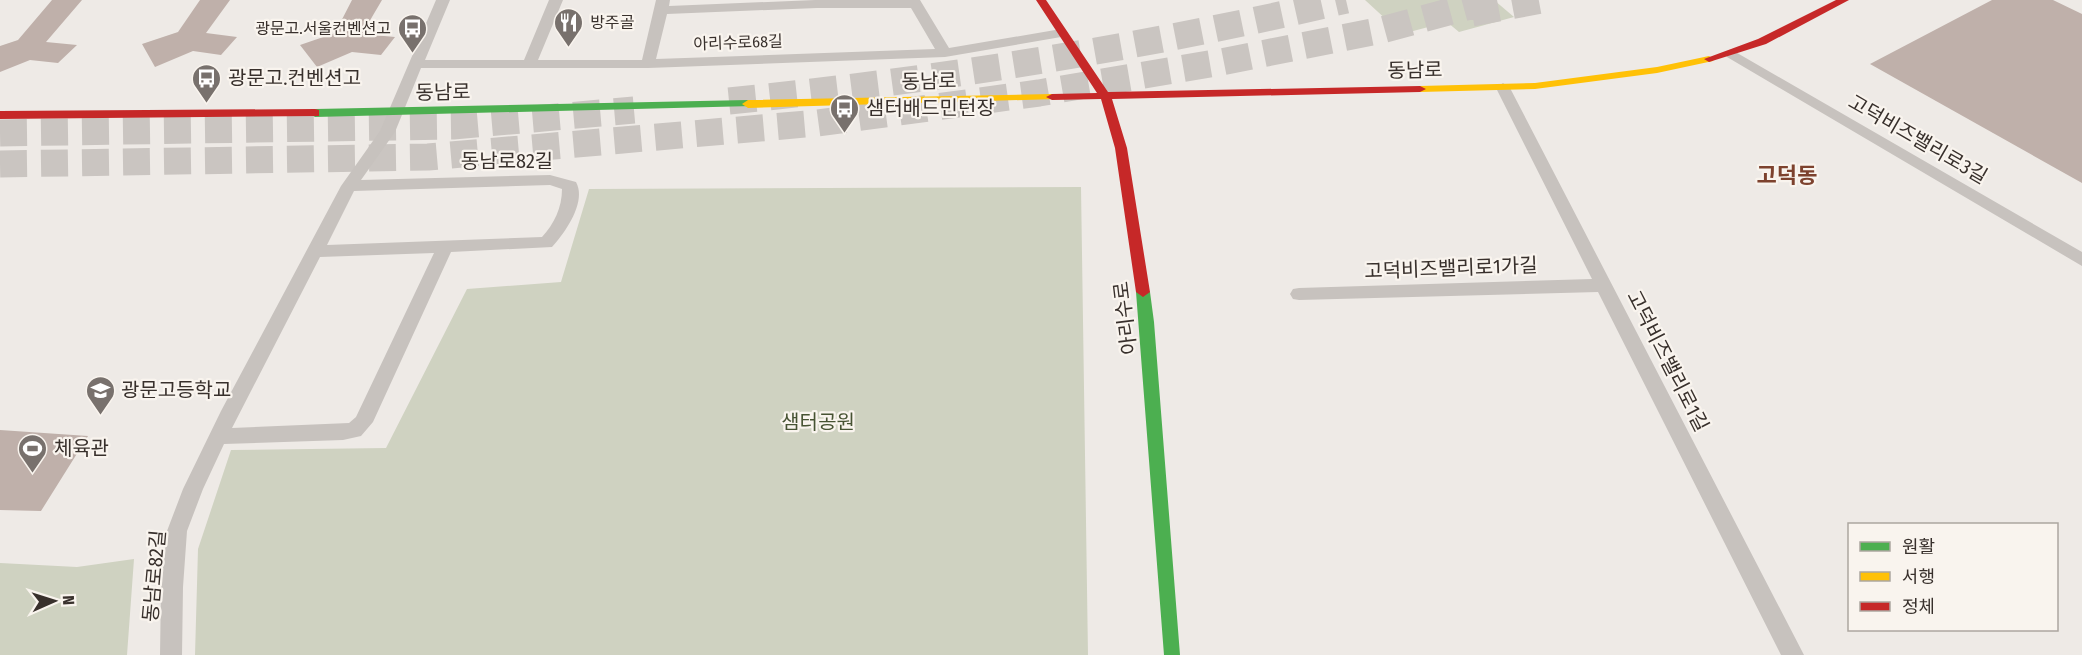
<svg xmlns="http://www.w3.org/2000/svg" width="2082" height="655" font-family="'Fira Sans Condensed','Noto Sans KR',sans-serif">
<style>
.green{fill:#cfd2c1}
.building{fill:#bfb0aa}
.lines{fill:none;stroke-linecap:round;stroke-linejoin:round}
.highway-tunnel{stroke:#cac5c1;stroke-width:27;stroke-dasharray:27 14;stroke-linecap:butt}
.street{fill:#c7c2be;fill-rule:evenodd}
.fast{fill:#4caf50;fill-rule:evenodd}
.slow{fill:#ffc107;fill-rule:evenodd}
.jam{fill:#c62828;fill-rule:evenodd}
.labels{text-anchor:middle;stroke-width:4.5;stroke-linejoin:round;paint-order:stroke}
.far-poi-label{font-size:16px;fill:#38302c;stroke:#f9f4ee;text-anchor:start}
.far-street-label{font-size:16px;fill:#38302c;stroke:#f9f4ee}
.street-label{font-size:20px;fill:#38302c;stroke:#f9f4ee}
.poi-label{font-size:20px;fill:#38302c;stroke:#f9f4ee;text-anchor:start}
.park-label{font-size:20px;fill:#475333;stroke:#f9f4ee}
.quarter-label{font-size:22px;font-weight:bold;fill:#7d422e;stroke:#f9f4ee}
</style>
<rect width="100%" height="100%" fill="#eeeae6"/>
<path class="green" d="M1365,0h129l20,17 -55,15 -12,-10 -45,12z
M1081,187l7,468h-893l3,-106 33,-99 155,-2 81,-159 94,-7 28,-93z
M134,559l-7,96h-127v-92l77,4z"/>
<path class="building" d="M52,0h30l-36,42 31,3 -19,18 -28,-3 -30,12v-26l18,-6z
M200,0h30l-24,33 31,4 -16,18 -28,-4 -38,16 -13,-23 36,-12z
M352,0h30l-20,34 33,3 -14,18 -29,-3 -35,15 -17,-22 35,-12z
M1992,0h61l29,14v169l-212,-119z
M0,430l88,6 -47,75 -41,-1z"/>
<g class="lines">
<path class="highway-tunnel" d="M1472,13l70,-13
M729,101c208,-21 413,-53 617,-101
M0,133l453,-7 181,-16
M0,164l428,-7 390,-34 221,-30 182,-31 161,-32 110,-30"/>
<path class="street" d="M436,0h14l-25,60h99l25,-60h14l-25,60h104l14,-60h14l-1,6 146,-6h105l29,48 112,-19 7,4 -7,4 -116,20 -297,11h-227l-26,64 -34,48 189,-5 26,7c11,20 -11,51 -24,65l-101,5 -78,170 -12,14 -18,4 -119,4 -21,45 -16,42 -4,56 -1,68h-22l1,-68 6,-56 16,-42 38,-78 120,-225 39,-55zM817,8h94l24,41 -279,10 11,-45zM550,185l12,4c0,19 -8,35 -20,48l-215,8 27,-54zM434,253l-78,164 -7,6 -117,5 88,-171z
M1732,50l350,202v14l-355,-209 -2,-3 2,-3z
M1503,83l7,5 294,567h-23l-183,-363 -299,8 -6,-1 -3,-5 3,-5 6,-1 293,-9 -96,-191z"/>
<path class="fast" d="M748,100l4,2v4l-437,11 -6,-4 6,-4z
M1143,287l7,5 4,30 26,333h-16l-28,-363z"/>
<path class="slow" d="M1709,56l5,3 -1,2 -56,12 -122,16 -115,3 -6,-3 6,-3 115,-3 122,-16z
M1052,94l6,3 -2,2 -308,9 -6,-4 6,-4z"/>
<path class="jam" d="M1036,0h10l62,92 312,-6 6,3 -6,3 -308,7 15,49 23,144 -7,5 -7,-5 -21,-144 -14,-49 -49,1 -6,-3 6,-3 45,-1z
M1836,0h13l-83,44 -57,18 -5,-3 54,-20z
M315,109l4,1v6l-319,3v-8z"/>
</g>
<defs>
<symbol id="restaurant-pin" viewBox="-11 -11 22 30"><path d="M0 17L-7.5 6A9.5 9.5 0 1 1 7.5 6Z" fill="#78716d" stroke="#f9f4ee"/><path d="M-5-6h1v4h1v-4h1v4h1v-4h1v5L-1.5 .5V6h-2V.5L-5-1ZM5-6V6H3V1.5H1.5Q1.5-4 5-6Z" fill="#fff"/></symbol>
<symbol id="bus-pin" viewBox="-11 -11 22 30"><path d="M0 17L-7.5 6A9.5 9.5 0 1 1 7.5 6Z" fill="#78716d" stroke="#f9f4ee"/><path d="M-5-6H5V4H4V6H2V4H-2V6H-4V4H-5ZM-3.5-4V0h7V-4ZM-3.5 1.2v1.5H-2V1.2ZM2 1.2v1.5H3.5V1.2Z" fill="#fff"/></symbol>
<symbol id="school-pin" viewBox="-11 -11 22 30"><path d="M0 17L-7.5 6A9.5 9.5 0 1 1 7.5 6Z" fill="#78716d" stroke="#f9f4ee"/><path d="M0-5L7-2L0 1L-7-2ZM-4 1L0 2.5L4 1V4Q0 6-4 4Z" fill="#fff"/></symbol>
<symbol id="stadium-pin" viewBox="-11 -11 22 30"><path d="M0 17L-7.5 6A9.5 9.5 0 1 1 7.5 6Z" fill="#78716d" stroke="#f9f4ee"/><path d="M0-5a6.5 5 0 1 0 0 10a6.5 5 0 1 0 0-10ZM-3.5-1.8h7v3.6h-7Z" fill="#fff"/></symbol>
</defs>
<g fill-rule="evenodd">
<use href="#restaurant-pin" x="552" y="6" width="33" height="45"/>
<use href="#bus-pin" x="396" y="12" width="33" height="45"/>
<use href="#bus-pin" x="190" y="62" width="33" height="45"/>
<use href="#bus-pin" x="828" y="92" width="33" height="45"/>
<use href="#school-pin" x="84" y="374" width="33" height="45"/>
<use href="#stadium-pin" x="16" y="432" width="33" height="45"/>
</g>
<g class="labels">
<g class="far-poi-label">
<text x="590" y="28">방주골</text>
<text x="391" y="34" text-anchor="end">광문고.서울컨벤션고</text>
</g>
<g class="far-street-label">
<text transform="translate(738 42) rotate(-2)" y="6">아리수로68길</text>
</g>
<g class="street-label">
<text transform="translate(1415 70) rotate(-1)" y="7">동남로</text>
<text transform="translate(929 81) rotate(-1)" y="7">동남로</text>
<text transform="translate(443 92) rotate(-1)" y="7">동남로</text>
<text transform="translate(1918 139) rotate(30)" y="7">고덕비즈밸리로3길</text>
<text x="507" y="168">동남로82길</text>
<text transform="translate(1451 268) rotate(-2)" y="7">고덕비즈밸리로1가길</text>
<text transform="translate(1125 318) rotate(-97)" y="7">아리수로</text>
<text transform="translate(1668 361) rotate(63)" y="7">고덕비즈밸리로1길</text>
<text transform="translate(154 576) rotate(-85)" y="7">동남로82길</text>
</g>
<g class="poi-label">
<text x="228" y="85">광문고.컨벤션고</text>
<text x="866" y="115">샘터배드민턴장</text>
<text x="121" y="397">광문고등학교</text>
<text x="54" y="455">체육관</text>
</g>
<g class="park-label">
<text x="818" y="429">샘터공원</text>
</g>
<g class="quarter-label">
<text x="1787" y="183">고덕동</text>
</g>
</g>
<rect x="1848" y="523" width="210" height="108" fill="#f9f4ee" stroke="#aca6a0" stroke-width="1.5"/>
<rect x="1860" y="542" width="30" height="9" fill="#4caf50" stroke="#aca6a0" stroke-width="1.5"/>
<text x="1902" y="553" font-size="18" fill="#38302c">원활</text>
<rect x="1860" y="572" width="30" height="9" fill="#ffc107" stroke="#aca6a0" stroke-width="1.5"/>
<text x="1902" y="583" font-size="18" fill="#38302c">서행</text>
<rect x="1860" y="602" width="30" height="9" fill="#c62828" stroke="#aca6a0" stroke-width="1.5"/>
<text x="1902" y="613" font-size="18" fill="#38302c">정체</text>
<g transform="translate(54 601) rotate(87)" stroke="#f9f4ee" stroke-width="4.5" paint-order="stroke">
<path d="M0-4.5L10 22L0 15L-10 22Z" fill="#38302c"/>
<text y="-9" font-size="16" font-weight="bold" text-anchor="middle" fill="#38302c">N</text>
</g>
</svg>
